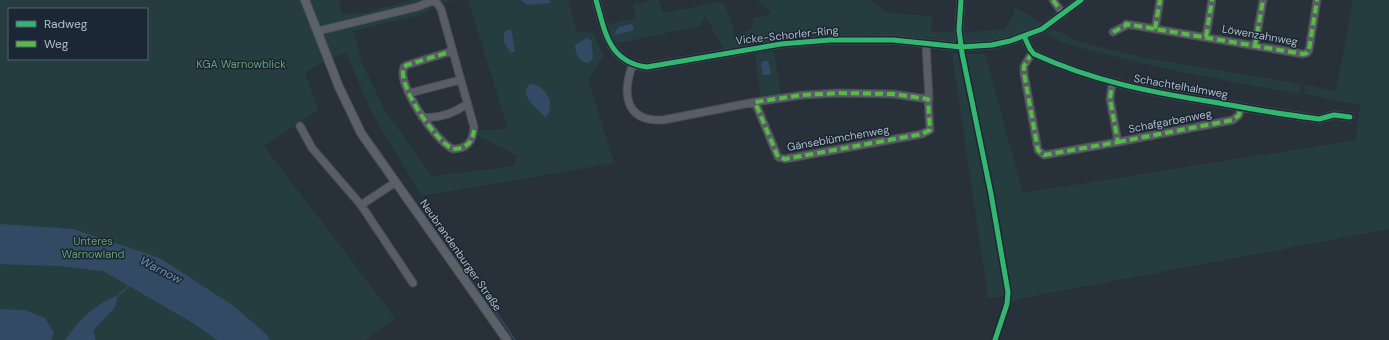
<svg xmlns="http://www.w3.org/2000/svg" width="1389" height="340" font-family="'DM Sans',sans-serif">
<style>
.green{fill:#253d3f;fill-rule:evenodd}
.water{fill:#334a64}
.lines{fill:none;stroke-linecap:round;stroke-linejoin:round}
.stream{stroke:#334a64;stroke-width:1.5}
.minor-casing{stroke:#474d53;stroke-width:9}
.major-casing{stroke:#464d55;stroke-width:10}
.minor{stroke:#595e66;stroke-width:7}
.major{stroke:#5b6168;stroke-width:8}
.quiet{stroke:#58b947;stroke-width:4;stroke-dasharray:8 4;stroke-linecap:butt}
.cycleway-casing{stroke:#1b2734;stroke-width:8}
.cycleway{stroke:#33b770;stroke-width:5}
.labels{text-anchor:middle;stroke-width:3;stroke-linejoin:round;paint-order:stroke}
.street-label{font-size:11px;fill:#b2bdca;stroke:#1b2734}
.park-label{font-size:11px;fill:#679d70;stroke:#1b2734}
.water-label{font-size:12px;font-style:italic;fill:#7090b0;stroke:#1b2734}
</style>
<rect width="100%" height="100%" fill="#283139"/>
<path class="green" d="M0,0h339l3,14 22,-1 48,-13h43l-16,4 -15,10 -71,17 9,31 22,47 48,67 82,-10 2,-11 -42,-21v-4l34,-1 -40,-129h100l9,33 15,-2 12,25 -16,24 26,83 -192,33 -50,-83 -26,-60 -23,9 -18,11 13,37 -54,36 131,172 -30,22h-365zM9,9h138v50h-138z
M652,0h7l4,13 53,-10h8l12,33 16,-7 1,-11 19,-4 -14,-14h113l16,13 45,3 -1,15 29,2 45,-4 8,-13 2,-9 26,16v2c-34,19 -69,20 -106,16v-3h-5l-1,2c-26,-3 -53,-6 -80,-5 -42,1 -83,8 -125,14l-19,-33 -5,10 -81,17 -6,-4 -5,-15 28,-6 -3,-14z
M1353,0h36v229l-366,69 -16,6v-8l-19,2 -36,-244h33l38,139 333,-53 4,-35 -56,-11 1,-9 31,6z
M1053,29l30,14 58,14 160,27 -2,10c-65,-12 -130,-23 -194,-40 -19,-5 -44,-9 -60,-21z
M774,51l7,44 -20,2 -6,-43z"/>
<path class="water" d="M521,0h29l1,1 -1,2 -23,2z
M632,24l2,4 -2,3 -18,4 4,-8z
M507,30h4l1,3 3,19h-5l-6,-10v-9z
M587,38l5,3c-2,8 6,18 -5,22 -8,-2 -12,-10 -12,-18z
M763,61h5l3,12 -2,2h-6l-2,-11z
M529,84c11,-1 22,11 21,21 0,4 -1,7 -2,10l-3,2c-8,-9 -26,-20 -16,-33z
M0,224l73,5 87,29 75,49 32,28 3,5h-53l-24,-17 -90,-52 -45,-5 -58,-2z
M118,295l-3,12 -22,24 3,9h-31c14,-20 30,-36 53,-45z
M0,309l25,1 20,8 9,15 -3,7h-51z"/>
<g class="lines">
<path class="stream" d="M118,295l13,-11
M486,298l29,42"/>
<defs>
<path id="minor" d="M435,0l6,9 33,118c-1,14 -6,22 -21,22 -17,-7 -57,-65 -49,-82l3,-2 45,-14
M596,0c9,31 12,62 51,67l134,-23 49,-4h63l68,7 31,-2 18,-4 32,-12 39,-29
M961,0l-2,30 2,17
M1053,0l10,14
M1155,29l5,-29
M318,31l99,-24 18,-7
M1113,32l12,-6 1,-2 177,30 4,-1 2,-3 8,-50
M1024,36l6,13 4,5c59,27 115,38 179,48 33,6 66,12 99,16l7,1 15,-4 16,2
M1206,37l6,-37
M926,44l3,55
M1255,46l8,-46
M1032,53l-8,13v7l14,77 6,5 74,-13 -8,-43 2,-15
M633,64c-11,28 -9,58 30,56l92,-18
M410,93l50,-13
M839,93l54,1 35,5 2,31 -8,4 -137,25 -7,-2 -23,-55 48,-7z
M422,117c16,2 32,-4 45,-13
M300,126l12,22 49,57 52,78
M1118,142l115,-22 6,-5 2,-8
M361,205l35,-23"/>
<path id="major" d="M305,0l34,87 22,46 146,207"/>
</defs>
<use href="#minor" class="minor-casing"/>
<use href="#major" class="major-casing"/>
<use href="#minor" class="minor"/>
<use href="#major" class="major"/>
<path class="quiet" d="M1053,0l10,14
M1155,29l5,-29
M1113,32l12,-6 1,-2 177,30 4,-1 2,-3 8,-50
M1206,37l6,-37
M1255,46l8,-46
M446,53l-39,12 -3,2c-8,17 32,75 49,82 13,0 20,-7 21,-19
M1032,53l-8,13v7l14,77 6,5 74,-13 -8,-43 2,-15
M839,93l54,1 35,5 2,31 -8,4 -137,25 -7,-2 -23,-55 48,-7z
M1118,142l115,-22 6,-5 2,-8"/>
<defs>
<path id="cycleway" d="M596,0c9,31 12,62 51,67l134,-23 49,-4h63l68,7 31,-2 18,-4 32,-12 39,-29
M961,0l-2,30 3,23 29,141 17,98 -1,12 -12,36
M1024,36l6,13 4,5c59,27 115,38 179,48 33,6 66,12 99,16l7,1 15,-4 16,2"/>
</defs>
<use href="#cycleway" class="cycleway-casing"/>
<use href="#cycleway" class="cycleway"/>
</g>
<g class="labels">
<g class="street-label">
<text transform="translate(787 35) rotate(-6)" y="4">Vicke-Schorler-Ring</text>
<text transform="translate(1260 35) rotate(10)" y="4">Löwenzahnweg</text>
<text transform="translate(1181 86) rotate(10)" y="4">Schachtelhalmweg</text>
<text transform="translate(1170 121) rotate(-11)" y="4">Schafgarbenweg</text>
<text transform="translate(838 138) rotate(-10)" y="4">Gänseblümchenweg</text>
<text transform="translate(461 255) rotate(55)" y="4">Neubrandenburger Straße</text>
</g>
<g class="park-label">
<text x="241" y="68">KGA Warnowblick</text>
<text x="93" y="245">Unteres<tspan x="93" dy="13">Warnowland</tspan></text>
</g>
<g class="water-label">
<text transform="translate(161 270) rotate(27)" y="4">Warnow</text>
</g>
</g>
<rect x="8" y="8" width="140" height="52" fill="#1b2734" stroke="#576370"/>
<rect x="16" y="21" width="20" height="6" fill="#33b770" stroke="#576370"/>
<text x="44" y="28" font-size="12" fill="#b2bdca">Radweg</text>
<rect x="16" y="41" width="20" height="6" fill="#58b947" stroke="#576370"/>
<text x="44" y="48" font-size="12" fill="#b2bdca">Weg</text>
</svg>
